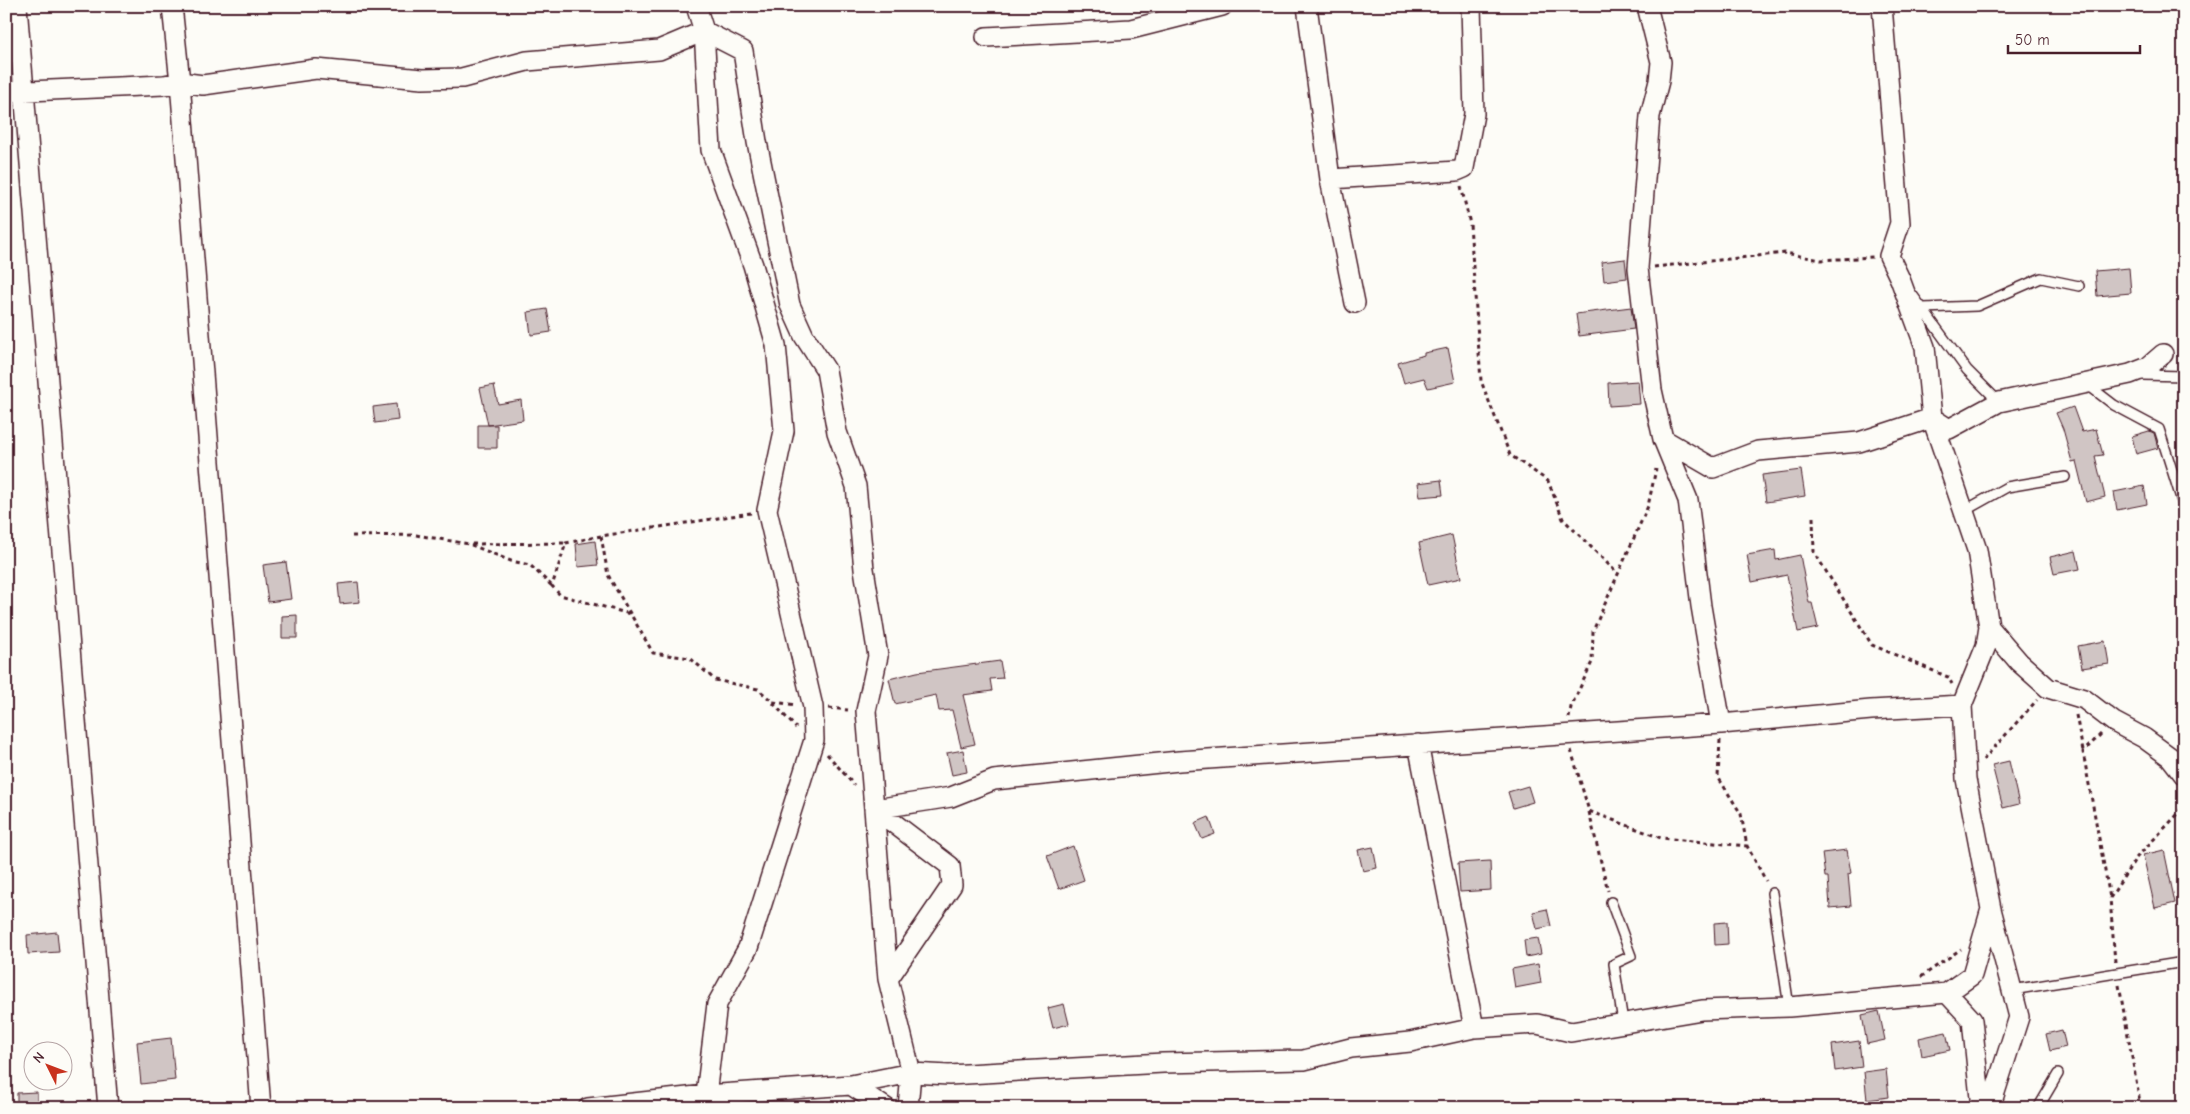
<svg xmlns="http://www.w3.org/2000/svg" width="2190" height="1114" font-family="'Comic Neue',sans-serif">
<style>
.building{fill:#d0c5c4;stroke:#4a1f2b}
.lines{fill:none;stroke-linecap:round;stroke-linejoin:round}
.lane-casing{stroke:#4a1f2b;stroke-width:12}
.street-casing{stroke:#4a1f2b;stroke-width:22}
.path{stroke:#4a1f2b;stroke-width:3;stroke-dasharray:4 4;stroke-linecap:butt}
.lane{stroke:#fdfcf7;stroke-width:9}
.street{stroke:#fdfcf7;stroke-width:19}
</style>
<rect width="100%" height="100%" fill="#fdfcf7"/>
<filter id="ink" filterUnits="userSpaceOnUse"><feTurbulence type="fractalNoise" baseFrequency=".02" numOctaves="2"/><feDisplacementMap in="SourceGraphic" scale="10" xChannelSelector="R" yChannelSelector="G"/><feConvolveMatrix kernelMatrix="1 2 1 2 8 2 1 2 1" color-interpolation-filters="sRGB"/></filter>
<g filter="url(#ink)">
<path class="building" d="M1625,259l2,19 -23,3 -2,-19z
M2129,268l2,25 -34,3 -2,-25z
M1631,307l3,22 -55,7 -3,-22z
M547,309l4,23 -20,3 -3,-23z
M1448,348l7,34 -27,6 -4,-10 -20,5 -6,-20 26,-8v-2z
M1638,381l2,23 -31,2 -1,-23z
M494,385l4,19 23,-4 2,20 -35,5 -8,-37z
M396,404l2,16 -23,3 -2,-16z
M2073,407l9,25 14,-3 7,26 -8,1 10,41 -19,5 -10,-41 -4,1 -9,-33 -7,-16z
M478,425h19v23h-19z
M2149,431l5,2 4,15 -22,6 -4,-18z
M1801,470l4,26 -39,6 -4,-27z
M1441,480l2,15 -23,2 -2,-14z
M2144,486l3,18 -30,6 -3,-18z
M1452,535l9,43 -33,7 -9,-42z
M595,541l3,24 -20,2 -2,-23z
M1775,550l1,10 24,-5 9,48h3l6,25 -20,4 -11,-57 -35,7 -5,-27z
M2076,551l4,18 -26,5 -4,-17z
M286,562l5,37 -23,3 -5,-37z
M358,582l2,20 -20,2 -2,-20z
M297,615v23h-15v-22z
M2105,641l4,23 -27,4 -4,-22z
M1000,661l3,17 -13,1 2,12 -29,4 12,49 -14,3 -9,-37 -13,1 -3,-16 -41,9 -6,-25 28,-7z
M963,750l4,22 -15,3 -5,-22z
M2009,761l10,43 -16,4 -11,-43z
M1528,786l5,16 -20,6 -5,-16z
M1209,817l6,17 -13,5 -7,-16z
M1073,846l11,34 -25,9 -12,-33z
M1373,847l4,21 -14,3 -5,-21z
M1847,850l4,23 -3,1 3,32 -21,2 -2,-31h-3l-3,-24z
M2164,850l11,53 -20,5 -12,-53z
M1490,861l1,29 -31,2 -2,-29z
M1547,909l4,17 -14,3 -4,-17z
M1727,922l1,22 -13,1 -1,-22z
M57,932l2,20 -31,2 -1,-19z
M1538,938l3,16 -15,3 -2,-17z
M1538,964l3,19 -26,5 -3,-19z
M1064,1004l5,20 -16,4 -5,-20z
M1879,1011l6,29 -18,4 -5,-29z
M2062,1030l4,17 -16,4 -4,-17z
M1946,1032l4,18 -28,6 -3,-18z
M171,1038l4,42 -34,4 -4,-42z
M1859,1041l3,26 -27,4 -3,-26z
M1886,1069l3,28 -22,3 -3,-28z
M37,1092v16h-20v-15z"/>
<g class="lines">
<defs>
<path id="lane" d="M1911,293l56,77 32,32
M1923,308l54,-2 64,-28 38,8
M2142,375l42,1
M2088,385l26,20 45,24 25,79
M1964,511l43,-24 58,-10
M1772,893l17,114
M1611,902l20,54 -17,8 9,58
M2012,990l172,-28
M2038,1108l20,-34"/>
<path id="street" d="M17,6l91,1102
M696,6l8,25 39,20 14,91 33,163 14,31 22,34 11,62 19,54 8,83 14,87 -12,55 22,268 23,94 -3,35
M1307,6l23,173 25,124
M1647,6l14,56 -2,19 -9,35 -12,152 14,122 11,49 25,61 13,106 20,118
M1882,6l18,217 -11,33 11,23 25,68 7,71 45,132 12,77 -3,19 -24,59 4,74 25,130 28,108 -29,91
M986,37l145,-8 91,-23
M6,92l158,-7 16,-3 -8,-76
M1330,179l127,-8 7,-3 10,-54 -3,-108
M1663,439l50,29 45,-17 101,-9 73,-24 17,11 50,-27 131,-28 18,-7 15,-13
M1989,627l30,35 29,26 36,11 30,23 30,16 26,19 14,18
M1418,744l56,284
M875,809l76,-12 43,-17 185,-19 542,-37 150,-14 91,-5
M875,809l75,57 2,19 -64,94
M1947,993l25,27 9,88
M261,1108l-81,-1026 23,3 113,-16 106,10 40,-1 65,-17 132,-11 45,-19 7,119 42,115 23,80 8,86 -17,79 46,197 1,33 -66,208 -31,56 -11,91
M588,1108l118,-13 145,-10
M886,1108l-35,-23 60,-12 38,2 214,-12 141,-3 47,-12 59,-6 64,-14 63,-4 34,8 131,-22 87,-3 158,-14 25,-18 19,-66"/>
</defs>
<use href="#lane" class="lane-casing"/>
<use href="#street" class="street-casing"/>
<path class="path" d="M1461,186l9,38 11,157 29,74 38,26 15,38 54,54
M1654,267l131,-14 36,7 53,-3
M751,513l-150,23 7,39 45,78 37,5 25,22 43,9 15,13 23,3
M1813,517l1,35 58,93 76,32 4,7
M352,536l64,-1 53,9 42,17 19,4 22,21
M601,536l-35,7 -14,43 8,9 70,19
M472,544l94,-1
M773,703l23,25
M829,708l19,2
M2076,715l7,36
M1569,718l2,-11 21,-45 1,-31 55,-125 8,-37
M2101,734l-18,18 27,146
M1720,740l-2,37 23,37 6,32 19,35
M1571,750l18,61 72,27 86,8
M827,754l27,31
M1983,760l54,-60
M1589,812l19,79
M2115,962l-5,-64 26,-40 42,-44 6,-11
M1921,977l40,-28
M2119,985l22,123"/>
<use href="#lane" class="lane"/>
<use href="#street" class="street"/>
</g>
</g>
<rect width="2190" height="1114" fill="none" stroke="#fdfcf7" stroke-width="25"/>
<rect x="12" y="12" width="2165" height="1089" fill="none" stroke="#4a1f2b" stroke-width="2" filter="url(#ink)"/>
<g transform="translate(48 1066) rotate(312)"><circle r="24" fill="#fdfcf7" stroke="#b5a4a5"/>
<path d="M0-4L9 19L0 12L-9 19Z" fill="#c8321e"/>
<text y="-8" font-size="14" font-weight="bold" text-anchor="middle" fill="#4a1f2b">N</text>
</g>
<path d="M2008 45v8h132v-8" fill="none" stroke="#4a1f2b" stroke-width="2.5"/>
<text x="2015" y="45" font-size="15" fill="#4a1f2b" stroke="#fdfcf7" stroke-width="4" paint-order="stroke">50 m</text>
</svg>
